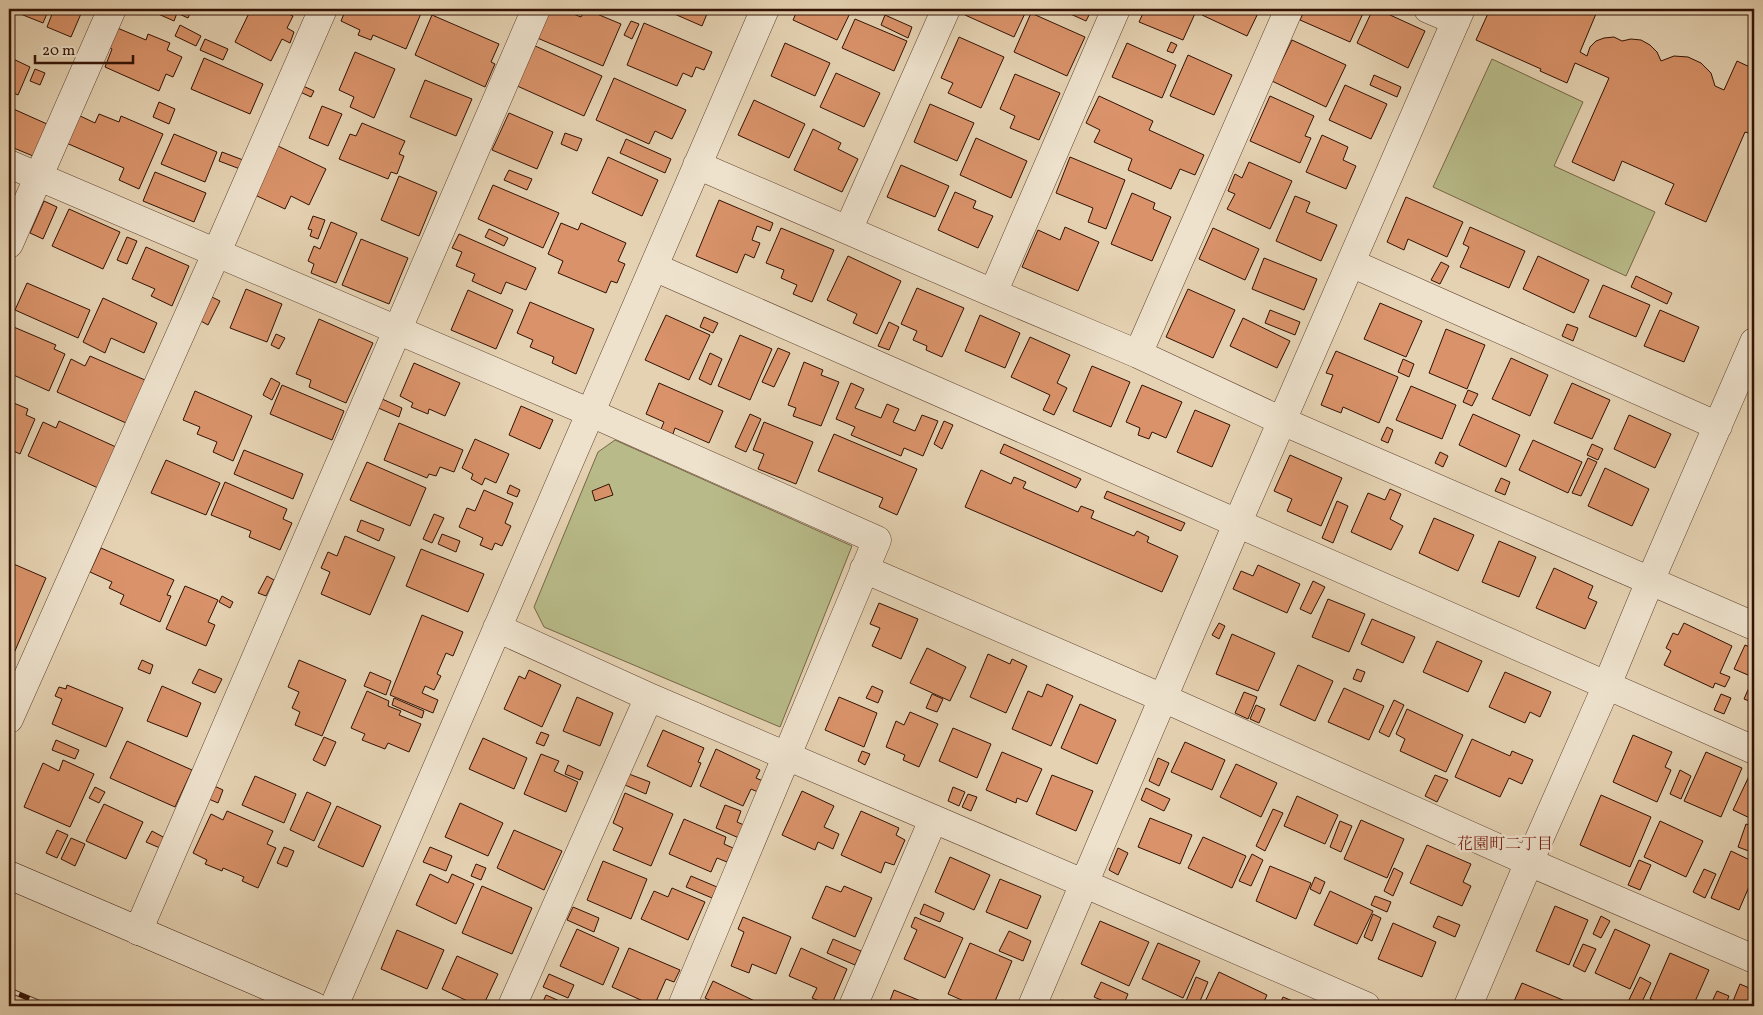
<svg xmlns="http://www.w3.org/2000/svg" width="1763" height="1015" font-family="Vollkorn,'Noto Serif JP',serif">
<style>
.green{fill:#b8bb89;stroke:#766646}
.building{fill:#d99269;stroke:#331204}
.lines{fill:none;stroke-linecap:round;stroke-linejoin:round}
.street-casing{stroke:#604230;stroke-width:29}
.secondary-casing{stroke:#331204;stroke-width:29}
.street{stroke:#eee2cd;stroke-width:28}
.secondary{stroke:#eee2cd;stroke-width:28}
.rail-casing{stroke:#331204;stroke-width:5.5}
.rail{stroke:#eee2cd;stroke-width:4;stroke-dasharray:11;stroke-linecap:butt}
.labels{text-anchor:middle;stroke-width:5;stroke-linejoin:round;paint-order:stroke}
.neighbourhood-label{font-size:16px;fill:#7a1f14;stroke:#eee2cd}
</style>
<rect width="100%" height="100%" fill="#e5d2b2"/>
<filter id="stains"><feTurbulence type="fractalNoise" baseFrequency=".004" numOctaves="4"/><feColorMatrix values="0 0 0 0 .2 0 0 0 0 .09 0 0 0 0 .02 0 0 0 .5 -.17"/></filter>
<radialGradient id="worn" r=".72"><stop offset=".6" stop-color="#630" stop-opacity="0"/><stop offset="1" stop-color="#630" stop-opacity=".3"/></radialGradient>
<path class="green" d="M1492,59l91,43 -29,64 101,46 -29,64 -193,-89z
M615,440l237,106 -72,181 -236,-100 -10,-20 64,-155z"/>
<path class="building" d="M14,9h35l-6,14 -30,-12z
M54,9h29l-12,28 -24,-10z
M147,9h45l-4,9 -11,-5 -3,8z
M251,9h26l16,7 -6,12 7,4 -4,11 -8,-4 -11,22 -36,-19z
M346,9h70l6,2 -16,38 -33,-14 -2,5 -13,-5 2,-5 -19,-9z
M547,9h14l20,8 4,-8 36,15 -18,42 -68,-29z
M663,9h46l-7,17z
M798,9h54l-15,31 -44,-20z
M968,9h59l-13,28 -49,-22z
M1067,9h25l-6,12 -20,-9z
M1145,9h52l-14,31 -44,-18z
M1205,9h55l-13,27 -45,-21z
M1305,9h60l-15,33 -50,-22z
M1373,9h4l48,22 -17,37 -51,-25z
M1490,9h108l-18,43 7,4 3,-9 6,-6 8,-3 10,-1 8,4 9,-2 10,1 9,5 7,7 4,9 13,-5 14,1 13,6 10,10 4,13 9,4 13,-29 17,8v66l-9,-3 -39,90 -41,-18 9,-20 -52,-23 -8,20 -42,-19 37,-84 -34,-15 -8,20 -27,-12 1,-2 -65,-29z
M1031,13l54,24 -18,39 -53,-24z
M432,15l67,29 -8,18 4,2 -10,23 -70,-32z
M885,15l27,12 -4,11 -27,-13z
M855,19l52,22 -13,30 -52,-23z
M631,21l8,3 -7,15 -8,-4z
M644,23l68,29 -8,18 -8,-3 -4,10 -9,-4 -6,13 -50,-21z
M180,25l21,11 -5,10 -21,-10z
M115,27l31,13 2,-6 22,9 -3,7 15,7 -9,20 -7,-3 -7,17 -54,-24 7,-18 -5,-3z
M959,37l45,20 -23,51 -33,-15 5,-10 -12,-5z
M205,39l23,10 -5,11 -23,-10z
M1292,40l54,25 -20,42 -54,-26z
M1171,42l6,3 -4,8 -6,-2z
M785,43l45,20 -15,33 -44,-20z
M1127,43l49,22 -14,33 -50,-21z
M533,45l69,31 -18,40 -69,-31z
M355,52l40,17 -21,49 -24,-11 4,-10 -15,-7z
M1188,55l44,20 -18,40 -44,-19z
M9,57l21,10 -12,28 -9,-4z
M204,58l59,26 -13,30 -59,-25z
M35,69l10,4 -5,12 -10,-4z
M836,73l44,20 -16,34 -44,-20z
M1015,74l45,19 -21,47 -29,-12 5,-12 -15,-7z
M1374,75l27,12 -4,10 -27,-12z
M614,78l72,32 -14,29 -17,-8 -6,13 -53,-24z
M425,80l47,19 -16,37 -46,-19z
M301,85l13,6 -3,6 -13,-6z
M1345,85l42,19 -16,35 -42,-19z
M1099,96l54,25 -4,9 55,25 -9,20 -15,-6 -9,20 -43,-19 4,-11 -38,-17 6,-12 -14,-7z
M1270,96l44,20 -9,20 6,2 -11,25 -50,-22z
M754,100l51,24 -16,34 -51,-23z
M159,102l16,7 -6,15 -16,-7z
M930,104l44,19 -17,38 -43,-19z
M322,106l20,8 -14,32 -19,-8z
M9,107l38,17 -14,32 -24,-10z
M509,113l44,19 -16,37 -45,-19z
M76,114l19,9 4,-9 20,8 2,-6 42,18 -24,55 -20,-9 5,-12 -60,-26z
M362,123l43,18 -6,13 5,2 -7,18 -6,-2 -3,7 -49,-20 11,-25 6,2z
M813,129l28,14 -3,6 20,10 -16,33 -48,-22z
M565,133l17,6 -5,12 -16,-7z
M174,134l43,18 -12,30 -44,-18z
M1322,135l26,12 -5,13 13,6 -10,23 -40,-17z
M976,138l51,23 -16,37 -51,-23z
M626,139l45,20 -6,14 -45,-20z
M278,146l48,23 -17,36 -18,-9 -6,13 -30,-14z
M222,152l21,8 -3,9 -21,-8z
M608,157l50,23 -16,36 -50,-23z
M1070,157l55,23 -19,49 -18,-7 5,-14 -37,-15z
M1249,162l43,19 -22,48 -43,-20 8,-15 -7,-3 7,-17 7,4z
M901,165l48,21 -14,31 -48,-20z
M509,170l23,9 -5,11 -23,-10z
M155,172l51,21 -12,29 -51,-21z
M399,176l38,16 -18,44 -38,-16z
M493,185l66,28 -16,35 -65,-29z
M955,192l21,9 -3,7 20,8 -15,32 -40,-18z
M1132,193l23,10 -2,6 18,8 -19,44 -41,-17z
M1295,196l15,6 -4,10 31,13 -16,36 -45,-20z
M1406,197l57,25 -16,35 -39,-18 -4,11 -17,-8z
M719,200l54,23 -3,8 -13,-5 -5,14 8,3 -6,15 -9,-4 -8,19 -41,-17z
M44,201l13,6 -14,32 -13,-6z
M69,209l51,23 -17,37 -51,-23z
M313,216l12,4 -7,19 -8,-3 2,-6 -4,-1z
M331,222l26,11 -21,50 -25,-10 3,-9 -6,-3 6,-15 6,3z
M561,223l17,7 3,-7 45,20 -8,18 7,3 -8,19 -6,-2 -5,12 -48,-20 5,-12 -15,-7z
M1065,227l34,15 -21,49 -56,-24 16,-37 22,10z
M1470,227l55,24 -16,37 -49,-21 9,-20 -6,-3z
M781,228l53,22 -22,52 -19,-8 4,-9 -16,-7 3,-8 -18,-7z
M1213,228l46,21 -14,31 -46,-21z
M489,229l19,9 -4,8 -19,-9z
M459,234l77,34 -10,22 -20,-8 -5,12 -29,-13 3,-7 -19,-8 6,-14 -10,-4z
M127,237l10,4 -10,23 -10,-4z
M361,239l47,19 -19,46 -47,-19z
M146,247l43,19 -17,40 -21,-10 4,-7 -23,-10z
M848,256l53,25 -24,53 -24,-11 4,-9 -30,-14z
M1538,256l51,24 -15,33 -51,-24z
M1264,258l53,21 -13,31 -52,-21z
M1441,262l8,4 -9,18 -9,-4z
M1636,276l36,17 -5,11 -36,-17z
M27,283l63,27 -12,28 -63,-28z
M1603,285l47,20 -14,32 -47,-20z
M917,288l47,20 -22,49 -16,-7 1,-4 -14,-6 4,-9 -16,-7z
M246,289l36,15 -15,38 -37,-14z
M1188,289l47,21 -22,48 -47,-21z
M468,290l45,20 -17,39 -45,-19z
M210,296l10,5 -12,24 -9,-5z
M103,298l54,25 -13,30 -33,-15 -6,15 -22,-11z
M530,302l64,27 -18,45 -24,-11 2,-6 -24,-10 3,-7 -16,-7z
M1380,303l42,18 -16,36 -42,-18z
M1270,310l30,12 -5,13 -30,-12z
M1660,310l39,17 -15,35 -40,-16z
M666,315l44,20 -21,45 -44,-20z
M980,315l40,18 -15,35 -40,-17z
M704,317l14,6 -5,10 -13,-6z
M1243,318l47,23 -13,27 -47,-22z
M319,319l54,24 -27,60 -37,-16 2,-7 -15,-6z
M889,322l10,5 -10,23 -11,-4z
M1567,324l11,4 -5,13 -11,-5z
M9,325l47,20 -2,4 11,5 -16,37 -40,-18z
M1446,329l39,16 -18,44 -38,-16z
M276,334l9,4 -6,11 -8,-4z
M740,335l32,14 -22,51 -32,-14z
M1030,337l40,18 -13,28 10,5 -13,27 -11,-5 7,-15 -39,-18z
M778,348l12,5 -16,34 -12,-5z
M1336,351l62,26 -19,46 -36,-16 -2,6 -20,-8 12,-30 -7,-2z
M710,353l12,6 -11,26 -12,-6z
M90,356l55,24 -19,43 -69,-31 14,-33 14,7z
M1511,358l37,17 -18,41 -38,-17z
M1403,359l11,5 -5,13 -11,-5z
M804,362l19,8 -2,5 18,7 -18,44 -28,-10 3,-8 -8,-3z
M414,363l46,20 -15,33 -16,-7 -1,5 -17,-7 2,-4 -13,-7z
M1092,366l38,16 -19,45 -38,-16z
M271,378l9,5 -8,17 -9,-5z
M659,383l64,28 -14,32 -34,-15 -2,6 -12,-5 3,-7 -18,-8z
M851,383l13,6 -9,19 26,10 6,-14 12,5 -6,13 22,9 7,-16 16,6 -15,35 -19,-8 -3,8 -50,-21 4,-8 -19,-8z
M1572,383l38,17 -18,39 -38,-16z
M282,385l62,26 -12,29 -62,-26z
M1142,385l40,17 -16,36 -14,-6 -3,7 -11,-4 2,-7 -14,-6z
M1411,386l45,19 -14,34 -46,-19z
M1468,390l10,4 -6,12 -9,-4z
M195,391l57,25 -19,45 -20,-9 4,-10 -20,-8 3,-7 -17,-7z
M380,398l22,10 -3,9 -23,-10z
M9,401l19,8 -2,6 9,4 -15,35 -11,-5z
M521,406l32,14 -13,29 -31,-14z
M1195,410l35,15 -18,42 -35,-15z
M750,414l11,5 -15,33 -11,-5z
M1473,414l47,21 -14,32 -47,-22z
M1629,415l42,19 -16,34 -41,-19z
M59,421l57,26 -18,41 -70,-32 15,-34 13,6z
M944,421l9,4 -11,24 -8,-5z
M764,422l49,20 -17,42 -38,-15 6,-15 -11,-4z
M399,423l64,27 -9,22 -14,-5 -4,9 -7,-2 -2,4 -43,-18z
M1387,427l6,3 -5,13 -7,-3z
M834,434l83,35 -20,46 -18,-8 4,-9 -65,-27z
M475,439l34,15 -13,29 -11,-5 -3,7 -11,-6 2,-5 -11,-6z
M1533,440l49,22 -14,31 -49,-23z
M1004,444l77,35 -5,9 -76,-35z
M1592,444l11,5 -5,11 -11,-5z
M244,450l59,24 -10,25 -59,-25z
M1440,452l8,4 -5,11 -8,-4z
M1290,455l52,23 -21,48 -34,-15 5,-12 -18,-8z
M1588,458l9,4 -16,34 -9,-3z
M166,460l54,23 -14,32 -55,-22z
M367,462l59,26 -16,38 -60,-26z
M1605,468l44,21 -17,37 -44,-20z
M981,470l30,14 3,-7 12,5 -3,6 55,24 3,-6 13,5 -3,7 43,18 3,-5 12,6 -2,5 31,14 -16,36 -197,-85z
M1501,478l9,4 -5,13 -10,-4z
M225,482l62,27 -4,10 9,4 -12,27 -31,-13 2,-6 -40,-16z
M609,484l4,11 -18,6 -3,-10z
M510,485l10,5 -3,7 -10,-4z
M1390,489l11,5 -11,25 13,7 -12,24 -40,-18 17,-39 17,7z
M484,490l29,13 -8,20 6,3 -9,20 -7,-3 -3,7 -12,-5 3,-7 -24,-11 8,-19 8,3z
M1107,491l78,32 -4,8 -77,-33z
M1337,501l11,5 -15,37 -11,-5z
M434,514l10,4 -12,25 -9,-4z
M1434,518l40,17 -16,36 -39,-18z
M361,520l23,9 -5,12 -22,-10z
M442,534l18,7 -4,11 -18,-8z
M345,536l50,21 -25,58 -49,-21 9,-22 -9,-4 7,-16 9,4z
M1499,541l37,16 -17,40 -37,-15z
M101,548l73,32 -7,15 4,1 -11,26 -40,-18 4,-9 -15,-7 3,-6 -22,-10z
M421,549l63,25 -16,38 -62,-26z
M9,562l37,16 -37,87z
M1258,565l42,19 -13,29 -54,-24 8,-18 12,5z
M1554,568l39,18 -5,12 9,4 -12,27 -49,-21z
M267,576l7,4 -8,16 -8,-3z
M1313,581l12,6 -14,27 -11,-5z
M185,586l33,14 -10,22 7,3 -9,21 -40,-17z
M222,596l11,6 -3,6 -11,-6z
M1328,599l37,15 -16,38 -37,-15z
M879,603l39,16 -17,40 -29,-13 8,-18 -10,-4z
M422,615l41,17 -10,24 -7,-3 -9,21 4,2 -7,14 -9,-4 -3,7 16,7 -5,13 -43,-18z
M1372,619l43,18 -12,26 -42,-19z
M1219,623l6,3 -6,13 -7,-4z
M1684,623l48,23 -12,27 10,4 -5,10 -10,-4 -2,5 -49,-23 7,-14 -5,-3 7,-15 5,2z
M1232,634l43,19 -17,38 -42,-17z
M1437,641l45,20 -14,31 -45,-20z
M1745,645l9,4v11l-6,15 -14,-6z
M927,648l39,19 -16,34 -40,-18z
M988,654l22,10 2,-5 15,7 -21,47 -36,-16z
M142,660l11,5 -3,9 -12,-5z
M299,660l47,20 -24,56 -27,-11 5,-13 -8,-4 7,-16 -11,-5z
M1298,665l35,16 -18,40 -35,-16z
M199,669l23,10 -7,14 -23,-10z
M1357,669l8,3 -4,10 -8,-3z
M529,670l32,15 -19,42 -38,-18 15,-33 6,3z
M370,672l21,9 -5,14 -22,-9z
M1505,672l46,20 -11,25 -10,-5 -5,11 -36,-16z
M1754,676v27l-10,-4z
M1047,684l26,12 -22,50 -39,-17 16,-38 14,6z
M67,685l56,23 -17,39 -54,-23 10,-25 -7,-3 4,-9 7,2z
M162,686l39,17 -14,34 -40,-16z
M872,686l11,5 -5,12 -12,-5z
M1344,688l40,18 -15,34 -41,-18z
M367,691l22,10 -1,5 13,5 -2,4 22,9 -12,28 -21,-9 -3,6 -23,-9 3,-6 -14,-6z
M1244,692l13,5 -9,22 -13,-6z
M932,694l11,5 -6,13 -11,-4z
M1721,694l10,4 -7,16 -10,-4z
M577,697l36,16 -13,33 -37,-15z
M839,697l38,16 -13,34 -39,-17z
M394,698l30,13 -2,7 -30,-13z
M1394,700l10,5 -15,32 -10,-5z
M1080,704l36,16 -19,44 -36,-16z
M1256,705l9,4 -6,14 -9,-4z
M1407,709l56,26 -17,37 -46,-21 5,-12 -9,-5z
M910,712l28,12 -19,43 -16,-7 2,-5 -19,-8 10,-26 8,4z
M953,728l38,16 -14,34 -38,-17z
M663,730l41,18 -6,14 3,1 -10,24 -44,-21z
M541,732l8,3 -5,11 -8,-3z
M1633,735l39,17 -7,15 6,3 -14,32 -44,-20z
M324,737l12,5 -11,24 -12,-6z
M483,738l44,20 -13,31 -45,-20z
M1472,739l38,17 2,-5 21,9 -11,24 -13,-6 -9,19 -45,-20z
M56,740l23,10 -4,9 -23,-9z
M127,741l65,29 -17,37 -65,-29z
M1185,742l40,18 -13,30 -41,-18z
M716,749l44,21 -4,8 7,3 -5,11 -7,-3 -8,17 -43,-20z
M862,751l8,3 -5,11 -7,-4z
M1002,752l40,17 -15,33 -10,-4 -1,5 -30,-13z
M1706,752l36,16 -21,49 -37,-16z
M541,754l18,7 -5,10 24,11 -12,30 -42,-18z
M1158,758l11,5 -10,23 -10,-5z
M63,760l31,14 -24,53 -46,-20 19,-44 16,8z
M1236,764l41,19 -16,34 -41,-20z
M568,765l15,7 -3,8 -15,-6z
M1680,770l11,6 -10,23 -11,-5z
M629,774l21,8 -4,12 -21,-9z
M1750,774l4,2v44l-21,-10z
M1052,775l41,16 -17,40 -40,-17z
M1435,775l13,5 -11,22 -12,-6z
M255,776l41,18 -12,29 -42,-18z
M210,784l13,6 -5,13 -14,-6z
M95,787l10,5 -6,11 -10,-5z
M953,787l12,5 -6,14 -11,-5z
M1146,788l24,11 -6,12 -23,-11z
M802,791l32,15 -10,21 15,7 -6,15 -15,-7 -3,8 -33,-15z
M307,792l24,11 -17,38 -24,-11z
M625,793l48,21 -22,52 -38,-16 10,-22 -10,-5z
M968,794l9,3 -6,14 -9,-4z
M1601,795l50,22 -21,50 -50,-22z
M1297,796l41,19 -13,29 -41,-18z
M460,803l43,20 -15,33 -43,-19z
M104,804l39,18 -17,37 -40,-18z
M725,805l16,6 -4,11 7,3 -5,13 -23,-10z
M337,806l44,20 -18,41 -45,-20z
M1273,809l10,4 -18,38 -9,-5z
M227,811l46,20 -6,13 9,4 -18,40 -16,-7 2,-4 -21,-9 -1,3 -17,-7 2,-4 -14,-7 18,-39 12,6z
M861,811l38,17 -3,7 9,5 -11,25 -9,-3 -4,11 -40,-18z
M1150,818l42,17 -12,29 -42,-17z
M684,819l42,18 -2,7 9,4 -6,14 -10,-4 -6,14 -42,-18z
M1361,820l43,19 -17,39 -43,-19z
M1340,821l12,5 -11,26 -11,-5z
M1660,821l43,20 -17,36 -42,-20z
M1746,824l8,3v26l-16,-6z
M57,830l11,5 -11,23 -11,-5z
M514,830l48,21 -18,39 -47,-22z
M152,831l13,7 -5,10 -14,-6z
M1203,837l43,19 -14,32 -44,-20z
M71,838l14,6 -10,22 -14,-7z
M1427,845l44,19 -8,18 8,4 -9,20 -52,-23z
M284,847l10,4 -7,16 -10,-4z
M430,847l22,9 -6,15 -23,-9z
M1118,848l10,5 -10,22 -9,-5z
M1731,851l23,11v13l-15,35 -28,-12z
M1252,854l11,6 -12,26 -12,-5z
M950,857l40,18 -16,35 -39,-18z
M1639,860l12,5 -11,25 -12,-5z
M603,861l44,18 -16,40 -44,-19z
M476,864l10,4 -5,12 -10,-4z
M1270,866l41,17 -15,36 -40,-18z
M1394,868l9,5 -10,23 -9,-5z
M1704,869l12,5 -11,24 -12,-6z
M430,874l18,9 4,-9 22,10 -18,40 -40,-19z
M691,876l26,11 -5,11 -26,-11z
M1315,877l10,5 -5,12 -10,-5z
M1000,879l41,17 -14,33 -41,-17z
M482,886l50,22 -20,46 -50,-21z
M826,886l15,6 3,-6 28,12 -17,39 -43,-19z
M672,888l33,14 -17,38 -47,-21 13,-28 14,6z
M1330,891l43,20 -16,33 -43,-19z
M1375,896l16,6 -4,10 -16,-7z
M924,904l20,9 -4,9 -20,-8z
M1555,906l33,14 -19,45 -33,-14z
M573,907l26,11 -5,14 -27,-12z
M1373,914l8,4 -9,23 -8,-4z
M1438,916l22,9 -5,12 -22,-10z
M1601,916l9,5 -9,17 -8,-4z
M743,917l48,20 -15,37 -24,-10 -3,9 -18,-7 13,-34 -6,-3z
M915,917l48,21 -18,40 -41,-19 13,-29 -6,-3z
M1100,921l49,21 -20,44 -48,-22z
M1393,923l43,19 -14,35 -44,-18z
M577,929l42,19 -16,37 -43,-19z
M1615,929l35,16 -20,44 -35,-16z
M397,930l47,20 -17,39 -46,-20z
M1009,931l22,10 -8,20 -24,-10z
M833,939l28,12 -6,14 -28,-12z
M970,943l42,18 -19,45h-29l2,-4 -18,-8z
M1158,943l42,18 -17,37 -41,-19z
M1583,944l13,5 -11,23 -12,-6z
M629,948l51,22 -6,12 -8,-3 -12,27 -42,-19z
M801,948l46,21 -16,37 -19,-8 5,-10 -28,-12z
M1670,953l39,17 -16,36h-26l-17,-7z
M457,956l41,18 -15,32h-5l-36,-17z
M1219,972l48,23 -5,11h-59z
M549,974l25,11 -6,13 -25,-11z
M1196,977l12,5 -10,24 -12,-5z
M1640,977l11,6 -11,23h-14z
M713,981l50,24v1h-48l1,-3 -11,-5z
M1101,982l27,12 -5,12h-8l-21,-9z
M1522,983l48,20 -1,3h-57z
M1740,984l14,6v16h-23z
M894,990l39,16h-45z
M1717,991l12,5 -4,10h-15z
M546,995l25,11h-30z
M1283,997l22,9h-26z
M1062,1000l14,6h-17z"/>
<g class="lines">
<defs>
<path id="street" d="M1428,9l28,12
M9,164l582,249 286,127 -195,466
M697,165l296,128 145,61 144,67 472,205
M848,230l98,-221
M9,244l103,-235
M1351,263l367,163
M654,267l1100,483
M993,293l123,-284
M1138,354l151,-345
M864,569l299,129 366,164 225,97
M497,628l152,69 434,186 283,123
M9,719l207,-465 107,-245
M138,931l398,-922
M334,1006l431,-997
M512,1006l137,-309
M853,1006l80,-186
M1032,1006l205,-482 224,-515
M1468,1006l61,-144 78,-177 43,-104 104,-239"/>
<path id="secondary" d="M9,875l305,131"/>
</defs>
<use href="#street" class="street-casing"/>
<use href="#secondary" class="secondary-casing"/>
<use href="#street" class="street"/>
<use href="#secondary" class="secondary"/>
<defs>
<path id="rail" d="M9,990l38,16"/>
</defs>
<use href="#rail" class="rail-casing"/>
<use href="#rail" class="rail"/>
</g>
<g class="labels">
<g class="neighbourhood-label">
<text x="1505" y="849">花園町二丁目</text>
</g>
</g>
<rect width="1763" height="1015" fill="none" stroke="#e5d2b2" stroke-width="30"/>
<rect x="10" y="10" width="1743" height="995" fill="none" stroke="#331204" stroke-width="2.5"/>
<rect x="15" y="15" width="1733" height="985" fill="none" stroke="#331204"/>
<path d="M35 55v8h98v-8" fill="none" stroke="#331204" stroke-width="2.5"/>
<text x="42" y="55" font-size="15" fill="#331204" stroke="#eee2cd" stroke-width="4" paint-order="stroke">20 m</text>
<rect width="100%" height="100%" filter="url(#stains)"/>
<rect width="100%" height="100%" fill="url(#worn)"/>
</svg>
